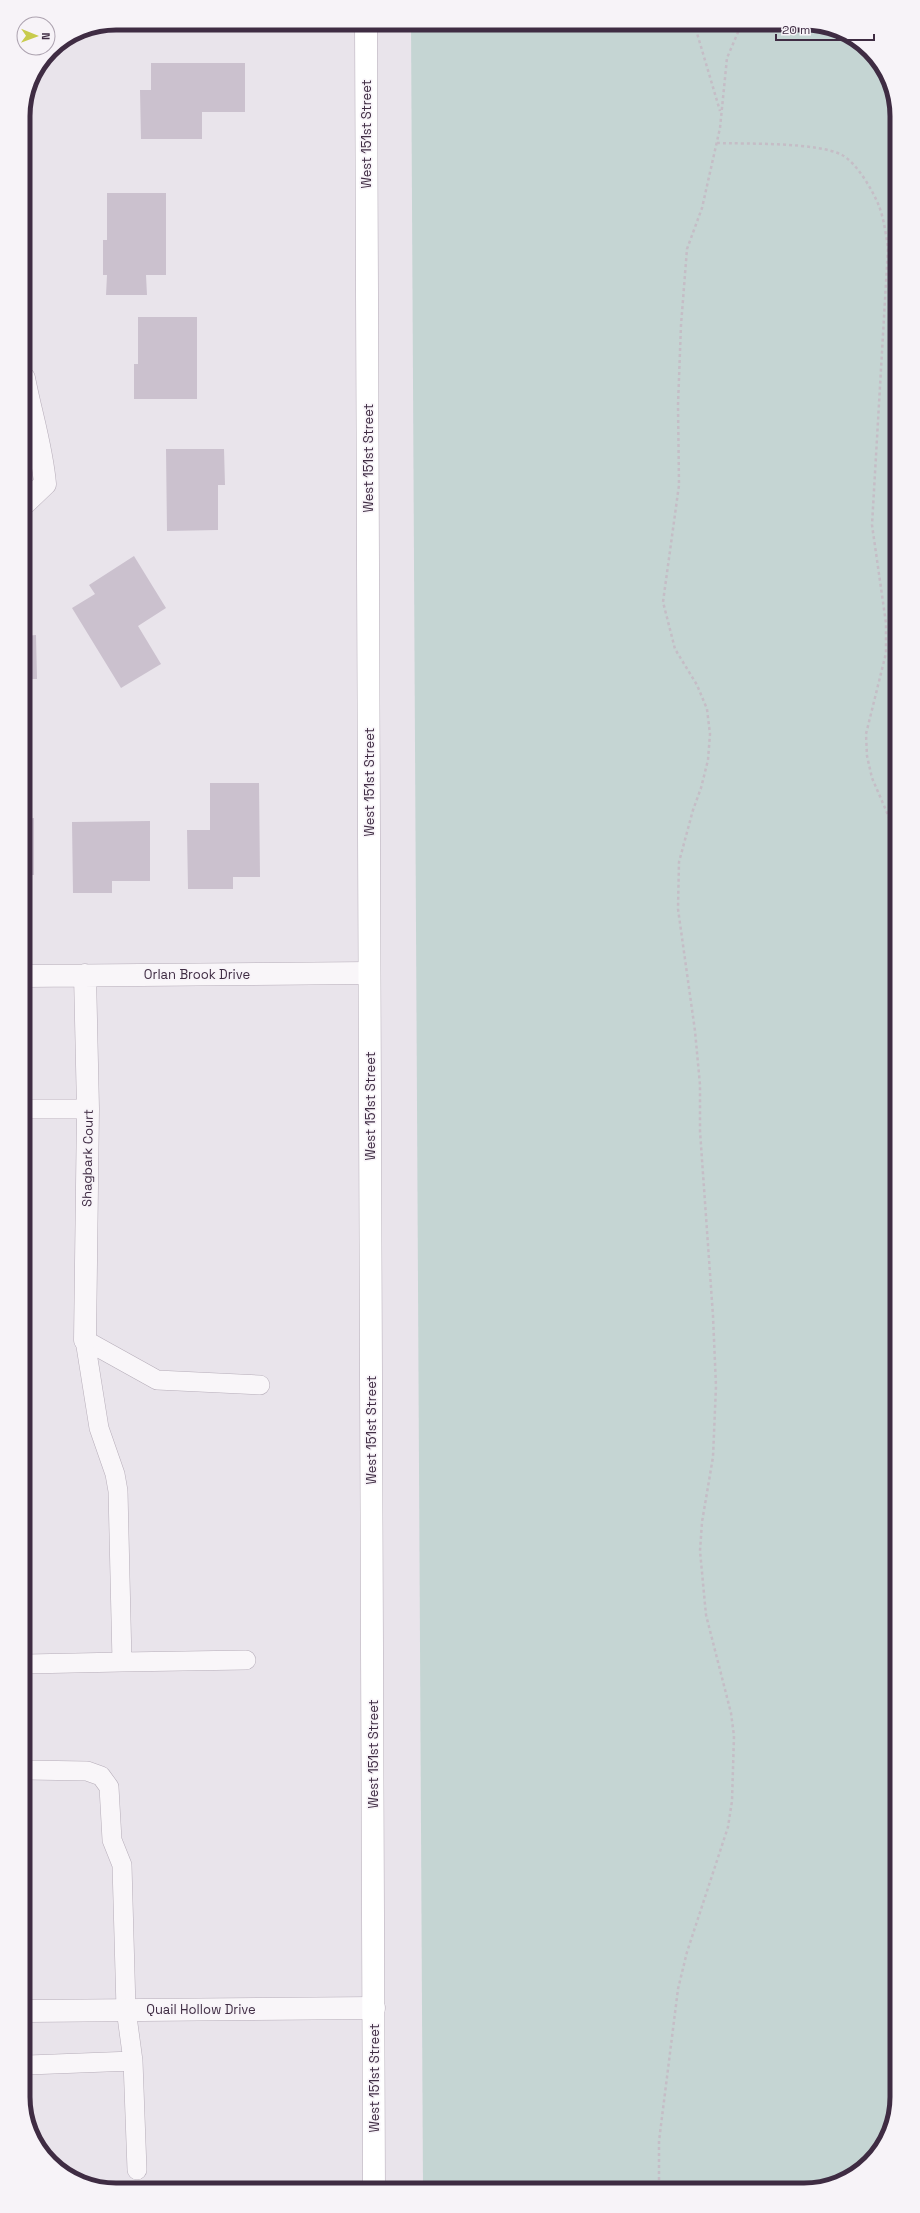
<svg xmlns="http://www.w3.org/2000/svg" width="920" height="2213" font-family="'Space Grotesk',sans-serif">
<style>
.green{fill:#c5d5d3}
.building{fill:#cbc1ce}
.lines{fill:none;stroke-linecap:round;stroke-linejoin:round}
.lane-casing{stroke:#b6adb9;stroke-width:20}
.street-casing{stroke:#b6adb9;stroke-width:23}
.secondary-casing{stroke:#b6adb9;stroke-width:23}
.path{stroke:#c5bdc6;stroke-width:2.5;stroke-dasharray:3 3;stroke-linecap:butt}
.lane{stroke:#f9f6f9;stroke-width:19}
.street{stroke:#f9f6f9;stroke-width:22}
.secondary{stroke:#fff;stroke-width:22}
.labels{text-anchor:middle;stroke-width:3;stroke-linejoin:round;paint-order:stroke}
.street-label{font-size:13px;fill:#3f2c43;stroke:#f7f3f8}
.rim{fill:none;stroke:#3f2c43;stroke-width:5}
</style>
<rect width="100%" height="100%" fill="#e9e4eb"/>
<path class="green" d="M411,23h399l51,19 31,44 5,2011 -19,56 -44,32 -411,3z"/>
<path class="building" d="M154,23h63v9h-63z
M151,63h94v49h-43v27h-61l-1,-49h11z
M107,193h59v82h-20l1,20h-41l1,-20h-4v-35h4z
M138,317h59v82h-63v-35h4z
M166,449h58l1,36h-7v45l-51,1z
M134,556l32,52 -28,18 23,38 -40,24 -49,-80 23,-14 -6,-9z
M36,635l1,44h-12l-1,-43z
M210,783h49l1,94h-27v12h-45l-1,-59h23z
M34,818v57h-9v-56z
M150,821v60h-38v12h-39l-1,-71z"/>
<g class="lines">
<defs>
<path id="lane" d="M26,1109h62
M85,1340l72,40 103,5
M122,1662l124,-2
M27,1664l95,-2 -4,-171 -3,-17 -16,-46 -14,-88
M27,1770l60,1 14,5 8,11 3,53 10,25 4,144 7,52 -105,4
M133,2061l4,109"/>
<path id="street" d="M24,378c7,36 18,70 21,106l-21,20
M85,975l3,134 -3,231
M25,976l344,-3
M28,2011l346,-3"/>
<path id="secondary" d="M366,23l8,2165"/>
</defs>
<use href="#lane" class="lane-casing"/>
<use href="#street" class="street-casing"/>
<use href="#secondary" class="secondary-casing"/>
<path class="path" d="M694,23l26,88
M717,143c29,1 101,-1 125,12 15,8 31,36 37,51 5,13 7,29 9,42l-16,277 14,98v30l-20,81 1,22 5,22 22,51
M888,248l5,2
M659,2186v-45l19,-152 9,-37 41,-125 4,-26 2,-65 -3,-23 -25,-98 -6,-64 2,-29 11,-65 3,-71 -3,-70 -13,-185v-46l-5,-54 -17,-122 1,-47 14,-52 8,-22 7,-28 2,-26 -3,-25 -10,-24 -22,-36 -12,-47 16,-117 -1,-80 3,-80 6,-76 15,-41 18,-80 7,-70 15,-35"/>
<use href="#lane" class="lane"/>
<use href="#street" class="street"/>
<use href="#secondary" class="secondary"/>
</g>
<g class="labels">
<g class="street-label">
<text transform="translate(366 134) rotate(-90)" y="5">West 151st Street</text>
<text transform="translate(368 458) rotate(-90)" y="5">West 151st Street</text>
<text transform="translate(369 782) rotate(-90)" y="5">West 151st Street</text>
<text x="197" y="979">Orlan Brook Drive</text>
<text transform="translate(370 1106) rotate(-90)" y="5">West 151st Street</text>
<text transform="translate(87 1158) rotate(-89)" y="5">Shagbark Court</text>
<text transform="translate(371 1430) rotate(-90)" y="5">West 151st Street</text>
<text transform="translate(373 1754) rotate(-90)" y="5">West 151st Street</text>
<text x="201" y="2014">Quail Hollow Drive</text>
<text transform="translate(374 2078) rotate(-90)" y="5">West 151st Street</text>
</g>
</g>
<path d="M0 0H920V2213H0ZM116 30H804A86 86 0 0 1 890 116V2097A86 86 0 0 1 804 2183H116A86 86 0 0 1 30 2097V116A86 86 0 0 1 116 30Z" fill="#f7f3f8" fill-rule="evenodd"/>
<path class="rim" d="M116 30H804A86 86 0 0 1 890 116V2097A86 86 0 0 1 804 2183H116A86 86 0 0 1 30 2097V116A86 86 0 0 1 116 30Z"/>
<g transform="translate(36 36) rotate(91)"><circle r="19" fill="#f7f3f8" stroke="#ada3b0"/>
<path d="M0-3L7 15L0 10L-7 15Z" fill="#c8cb4d"/>
<text y="-6" font-size="11" font-weight="bold" text-anchor="middle" fill="#3f2c43">N</text>
</g>
<path d="M776 34v6h98v-6" fill="none" stroke="#3f2c43" stroke-width="2"/>
<text x="782" y="34" font-size="12" fill="#3f2c43" stroke="#f7f3f8" stroke-width="3" paint-order="stroke">20 m</text>
</svg>
